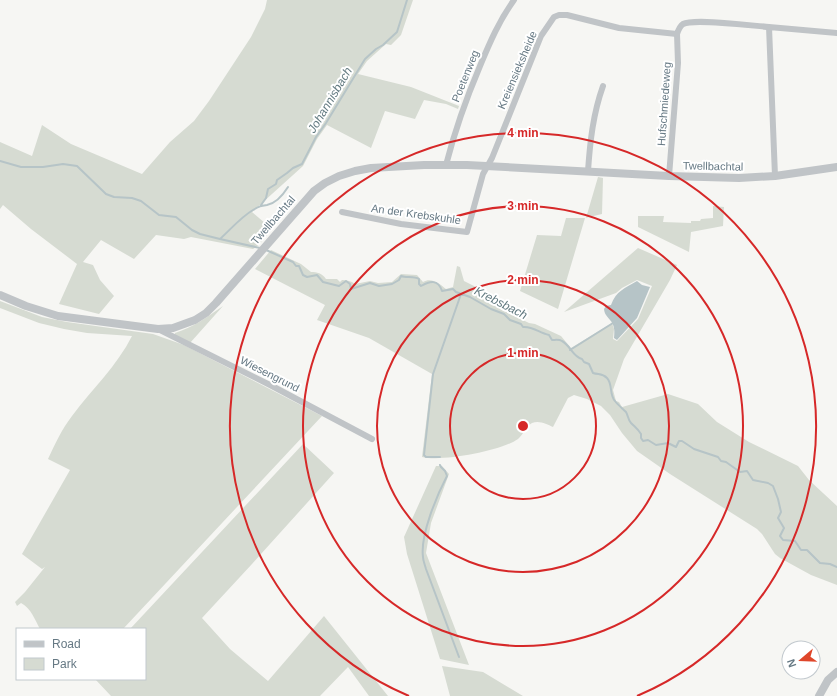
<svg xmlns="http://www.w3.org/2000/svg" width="837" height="696" font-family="Helvetica,sans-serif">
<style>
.green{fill:#d6dbd2}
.water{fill:#b6c4c7}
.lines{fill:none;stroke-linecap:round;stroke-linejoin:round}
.stream{stroke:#b6c4c7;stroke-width:2}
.minor{stroke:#c0c4c7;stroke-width:6}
.tertiary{stroke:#c0c4c7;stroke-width:8}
.ring{fill:none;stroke:#d62828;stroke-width:2}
.labels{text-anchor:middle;stroke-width:4;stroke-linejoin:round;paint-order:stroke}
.street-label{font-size:11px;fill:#667984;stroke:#fff}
.water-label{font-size:12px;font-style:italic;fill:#627a80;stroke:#fff}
.centre{fill:#d62828;stroke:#fff;stroke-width:2}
.ring-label{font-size:12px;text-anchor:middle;font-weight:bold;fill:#d62828;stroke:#fff;stroke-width:4;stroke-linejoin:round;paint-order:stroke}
</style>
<rect width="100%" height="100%" fill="#f6f6f3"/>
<path class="green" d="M267,0h146l-12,35 -10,10 -5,-1 -19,17 -9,13 53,13 48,19 -1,3 -12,-5 -22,-4 -9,19 -30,-8 -14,37 -44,-23 -10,14 -14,27 -51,46 20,17 -13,16 -6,4 -62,-12 -7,2 -28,-4 -22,24 -33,-19 -18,22 10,3 7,15 14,16 -15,18 -40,-10 18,-40 -46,-35 -28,-24 -3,4v-67l32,14 10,-31 29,19 71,30 28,-32 24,-21 15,-20 42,-64 14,-28z
M598,177l5,1 -1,36 -17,4 -27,91 -38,-18 17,-56 24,1 5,-18h20z
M713,206l11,1 -1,19 -32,6 -2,20 -51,-25v-11h26l-1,6 28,1v-2h9l1,-2 12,-1z
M638,248l39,17 -7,15 -46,79 -11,31 3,11 3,1 3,5 46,-13 30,10 19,18 32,20 49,24 11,14 28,26v79l-26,-10 -31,-17 -5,-4 -13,-20 -5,-5 -87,-55 -33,-23 -15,-18 -12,-18 -9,-9 -14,-7 -13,-4 -6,3 -15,29c-6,-3 -14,-7 -21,-4 -6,3 -9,12 -14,16 -17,12 -76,23 -96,18l10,-83 -63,-36 -52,-18 8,-15 -70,-36 16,-19 30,14 10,8c6,0 11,1 15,7h11l3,3 2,-2c5,0 9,1 13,4l15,-3 8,2 14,-1 9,-8 16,1 6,7c8,-5 16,1 23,7l7,-2 4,-21 3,1 4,14 40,20 -4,8 29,14 6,1 26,12 10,12 41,-25 2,6 -1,10 4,2 21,-22 14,-33 -15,-6 -15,8 -6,5 -52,19z
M0,301l42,16 25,5 86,12 31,11 138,71 -199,213h-83c-5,-9 -9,-21 -19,-26l-4,3 -2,-4 10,-10 20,-25 -3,2 -20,-15 48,-84 -22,-11c7,-15 14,-30 24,-43 20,-27 45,-50 60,-80l-45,-3 -23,-4 -25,-6 -39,-15z
M223,306l-33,37 -15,-8v-2c19,-6 32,-16 48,-27z
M303,444l31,29 -82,91 -50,54 28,31 38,32 56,-65 64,80h-19l-21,-29 -28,29h-209l-16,-17h50v-50h-15z
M436,466h6l7,8 -18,49 -5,30 43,112 -29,-6 -33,-105 -3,-17z
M442,666l41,6 40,24h-73z"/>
<path class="water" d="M637,281l5,4 8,2 -13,31 -20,22 -3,-2c3,-19 -9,-18 -10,-29l2,-3 5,-1c5,-14 14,-17 26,-24z"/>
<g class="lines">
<path class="stream" d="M0,161l21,6h22l20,-3 14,2 29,28 8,3 18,1 9,3 18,14 17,2 16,13 8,4 20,5c11,-10 21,-22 33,-29 7,-4 7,-4 14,-5 10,-2 16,-10 21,-18
M261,205l5,-7 2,-9 8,-5 1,-4 10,-7 6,-5 9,-4 14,-27 10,-14 39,-64 11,-10 7,-4 14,-13 10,-32
M220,239l40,9
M266,250l27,12 3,4h3l4,9 4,2 10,-2 6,7 16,4 7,-5 4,3 1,5 19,-6 9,3 13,-2 7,-4 2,-4c5,2 13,0 18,3v5l2,2c9,-5 17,-7 21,5l11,-2 3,3 14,5 21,12 13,5 6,6 11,4 2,3c10,-1 16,6 26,8l3,5c3,0 7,-1 10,1 8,4 11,16 20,18l2,3 5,2 4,9c6,2 9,0 14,5 6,6 2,17 8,23 3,4 7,7 11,11 2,3 2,8 5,11 5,5 6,5 10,11v4l2,3 5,-1 8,5 12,-2 8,4 3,-6h3l12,8 24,8 3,4 5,1 14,10 7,-1 6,9 15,3 5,3 5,13 3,13 -3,6 6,10 -4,8 3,4 12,1 6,9h6l13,13 10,1 7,3
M570,350l43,-27
M440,457h-14l-2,-2 9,-81 28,-80
M440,465l1,2 4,4 2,5c-10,19 -27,59 -24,81 0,4 2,8 3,12l33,88"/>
<path class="minor" d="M769,27l68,6
M446,165c9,-35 20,-66 34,-99 10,-24 19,-45 34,-66
M588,171c2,-29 5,-57 15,-85
M669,176l9,-113 -1,-29
M342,212l59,12 66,8 16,-58 9,-16 49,-122 13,-19 5,-2h8l52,13 58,6c1,-3 3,-8 6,-10 11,-6 71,2 86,3l6,149
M158,329l114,57 100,53"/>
<path class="tertiary" d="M0,295l26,11 32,10 100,13 15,-1 22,-8 11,-7 10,-10 98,-112 11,-8 14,-7 16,-5 16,-3 53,-3h43l202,11 70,2 36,-2 62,-9
M819,696l9,-16 9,-8"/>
</g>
<g class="ring">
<circle cx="523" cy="426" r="73"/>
<circle cx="523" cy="426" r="146"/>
<circle cx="523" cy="426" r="220"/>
<path d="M409 696A293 293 0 1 1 637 696"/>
</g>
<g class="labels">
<g class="street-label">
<text transform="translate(517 70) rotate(-67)" y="4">Kreiensieksheide</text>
<text transform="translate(465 76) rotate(-68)" y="4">Poetenweg</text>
<text transform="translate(664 104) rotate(-86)" y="4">Hufschmiedeweg</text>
<text transform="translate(713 166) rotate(1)" y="4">Twellbachtal</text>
<text transform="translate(416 214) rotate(8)" y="4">An der Krebskuhle</text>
<text transform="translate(273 220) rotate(-49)" y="4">Twellbachtal</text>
<text transform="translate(270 374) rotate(27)" y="4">Wiesengrund</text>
</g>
<g class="water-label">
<text transform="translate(330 100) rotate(-59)" y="4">Johannisbach</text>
<text transform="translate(501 303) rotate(27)" y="4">Krebsbach</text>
</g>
</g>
<circle cx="523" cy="426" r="6" class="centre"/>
<g class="ring-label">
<text x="523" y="137">4 min</text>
<text x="523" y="210">3 min</text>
<text x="523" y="284">2 min</text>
<text x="523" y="357">1 min</text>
</g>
<rect x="16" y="628" width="130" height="52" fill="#ffffff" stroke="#c2c9ce"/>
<rect x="24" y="641" width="20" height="6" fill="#c0c4c7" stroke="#c2c9ce"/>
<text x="52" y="648" font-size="12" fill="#667984">Road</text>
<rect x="24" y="658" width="20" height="12" fill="#d6dbd2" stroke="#c2c9ce"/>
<text x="52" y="668" font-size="12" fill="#667984">Park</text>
<g transform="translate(801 660) rotate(251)"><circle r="19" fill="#ffffff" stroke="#c2c9ce"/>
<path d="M0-3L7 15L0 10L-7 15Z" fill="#df462a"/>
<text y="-6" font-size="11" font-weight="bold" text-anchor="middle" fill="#667984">N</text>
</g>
</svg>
